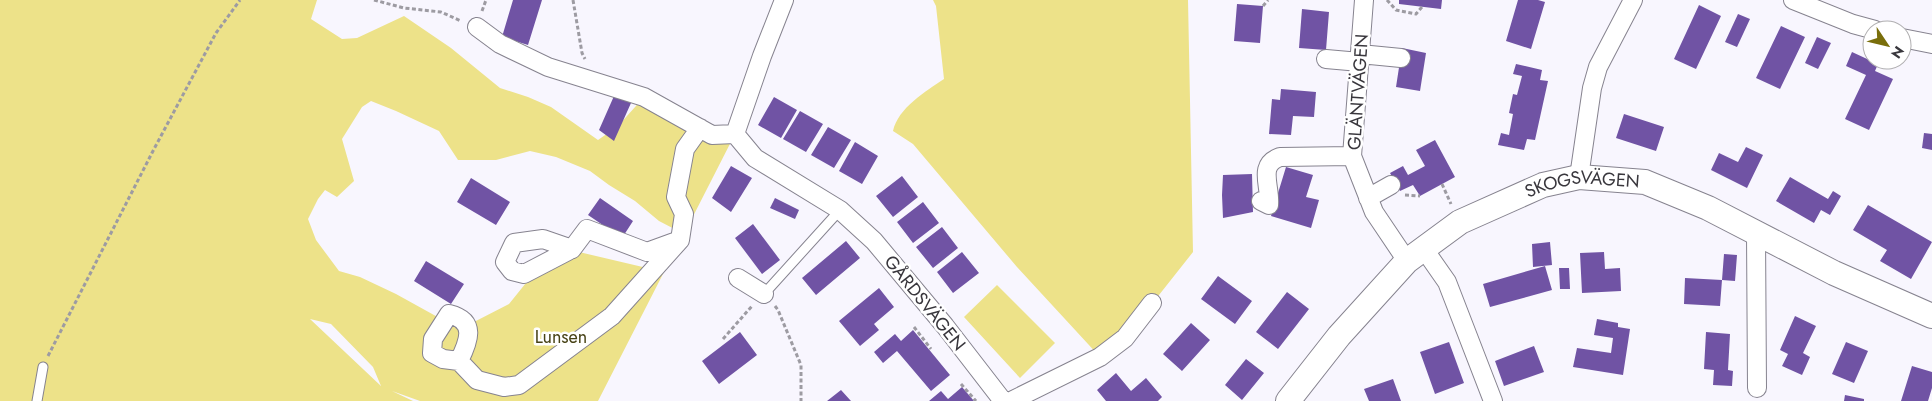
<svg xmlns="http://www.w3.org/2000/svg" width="1932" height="401" font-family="Jost,sans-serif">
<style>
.green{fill:#ede289;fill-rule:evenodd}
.building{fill:#7053a4}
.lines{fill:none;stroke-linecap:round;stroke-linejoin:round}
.lane-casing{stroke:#86838f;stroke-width:11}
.street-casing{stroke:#86838f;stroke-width:20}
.secondary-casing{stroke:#86838f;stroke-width:26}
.path{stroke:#9d9ba2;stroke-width:3;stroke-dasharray:4 2.5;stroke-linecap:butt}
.lane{stroke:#fff;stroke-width:9}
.street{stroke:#fff;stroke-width:18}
.secondary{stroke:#fff;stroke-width:24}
.labels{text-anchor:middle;stroke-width:5;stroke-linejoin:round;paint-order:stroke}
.street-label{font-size:18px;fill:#39373d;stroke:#fff}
.park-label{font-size:18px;fill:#474216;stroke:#fff}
</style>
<rect width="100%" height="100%" fill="#f8f6fe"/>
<path class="green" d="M0,0h317l-6,19 31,20 15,-1 47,-22 47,32 49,40 28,9 23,10 47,33 20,-14 26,-29 68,38 23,-1 -51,100 -25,-13 -24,-20 -26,-16 -19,-14 -34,-14 -26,-6 -34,9h-38l-19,-29 -43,-20 -25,-10 -9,6 -20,32 12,42 -17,16 -12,-7 -7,9 -10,20 8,21 23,31 21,6 36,17 47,26 29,3 37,-19 29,-36 41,-16 85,20 -66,129h-178l-28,-10 21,10h-413zM310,319l21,5 42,43 8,19z
M933,0h255l5,252 -68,86 -25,19 -83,-90 -104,-123 -20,-13c5,-23 33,-40 51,-52l-8,-73z
M997,285l58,58 -35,35 -56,-61z"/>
<path class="building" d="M513,0h29l-14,45 -26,-8z
M1399,0h43l-1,9 -42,-5z
M1518,0h20l7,2 -14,47 -25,-8z
M1237,4l26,2 -3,37 -26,-2z
M1699,5l22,11 -25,53 -22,-10z
M1302,9l27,3 -3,38 -27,-2z
M1738,14l12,5 -13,28 -12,-5z
M1781,26l24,11 -25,52 -24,-11z
M1817,37l14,6 -13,26 -13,-6z
M1402,48l24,5 -6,38 -24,-4z
M1852,52l26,12 -3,7 18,8 -24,51 -24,-11 21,-44 -20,-9z
M1516,64l26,6 -2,10 8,1 -13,59 -8,-1 -3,11 -26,-5 3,-12 8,2 4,-21 -4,-1 4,-19 4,1 5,-19 -9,-2z
M1281,89l35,3 -2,25 -21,-1 -2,19 -22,-1 3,-35 8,1z
M614,96l17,7 -17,38 -15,-11z
M774,97l23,13 -16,28 -23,-13z
M800,111l23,13 -17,28 -23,-13z
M1624,114l40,13 -8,24 -40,-13z
M828,127l23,13 -17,28 -23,-13z
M1924,133l8,1v16l-10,-2z
M1435,140l20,37 -35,19 -7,-11 -13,6 -10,-18 13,-7 5,9 17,-9 -9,-16z
M855,142l23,14 -16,28 -23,-13z
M1746,147l17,8 -16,33 -36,-18 8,-17 19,9z
M731,166l21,12 -21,34 -19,-14z
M1286,167l27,8 -7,22 13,3 -8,28 -40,-12z
M1252,174l1,38 -30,6 -1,-23 1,-20z
M902,176l16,21 -25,20 -17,-21z
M1790,177l38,22 5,-8 8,5 -11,19 -9,-5 -7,13 -38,-22z
M471,178l39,24 -14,23 -39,-23z
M600,198l33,23 -11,17 -34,-23z
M775,198l24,12 -4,9 -25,-11z
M923,202l16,21 -26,20 -16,-21z
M1868,205l64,37 -21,37 -31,-18 7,-11 -34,-20z
M753,224l27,36 -18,14 -27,-36z
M942,227l16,21 -25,20 -17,-21z
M846,241l14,17 -44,37 -14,-17z
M1550,242l2,23 -19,2 -1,-23z
M962,252l17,21 -26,20 -16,-21z
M1604,252l1,17 15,-1 1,23 -39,2 -2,-40z
M1724,254l13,1 -2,26 -13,-1z
M426,261l38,23 -13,20 -37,-23z
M1545,266l7,24 -62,17 -7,-23z
M1559,268h10l1,21h-10z
M1218,276l34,25 -17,23 -34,-25z
M1685,278l37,2 -2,26 -36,-2z
M879,288l15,19 -20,17 5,6 -19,16 -21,-25z
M1287,292l22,17 -31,40 -22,-17z
M1795,316l21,10 -13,27 7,4 -8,18 -20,-9 6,-12 -8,-4z
M1597,319l21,4v4l12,2 -7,46 -50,-8 4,-19 34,5 2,-15 -19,-3z
M1191,323l19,17 -28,31 -19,-17z
M913,330l37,45 -19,16 -34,-40 -14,12 -9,-11 21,-18 6,7z
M740,332l17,23 -38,29 -17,-23z
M1706,332l24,2 -2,36 5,1 -1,15 -19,-1 1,-15 -10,-1z
M1449,342l15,41 -29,11 -15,-42z
M1846,342l22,9 -14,32 -22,-9z
M1534,346l10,26 -40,14 -9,-25z
M1246,359l18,14 -22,27 -17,-15z
M1912,366l20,6v16l-4,13h-27z
M1116,373l15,18 15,-13 16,19 -4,4h-52l-9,-11z
M1393,379l8,22h-32l-5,-12z
M962,387l12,14h-45l12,-10 7,8z
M841,390l10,11h-24z
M1845,395l19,4v2h-20z"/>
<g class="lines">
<defs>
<path id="lane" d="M764,294l76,-84
M37,401l6,-34"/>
<path id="street" d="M1364,0l-12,156 22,56 33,49
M1793,0l60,24 22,6
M477,27l23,17 48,23 96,30 68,38 23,-1
M1902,38l30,6
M1360,54l41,4
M1326,59l34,3
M735,134l20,24 85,52 34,31 71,85 58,75
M735,134l27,-78 22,-56
M1579,177l13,-89 6,-21 35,-67
M1368,198l23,-13
M1261,201l8,4c2,-19 -12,-40 11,-48l72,-1
M1756,233l1,155
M572,249l-48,25 -12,-3 -7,-9 9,-19 29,-4 29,10 15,-20 60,23 33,-12 4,-26 -8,-17 9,-48 15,-21
M1424,249l23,33 46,119
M738,278l26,16
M459,361l-16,-2 -11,-6 1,-14 16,-25c28,7 20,27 10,47l18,19 27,7 15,-2 93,-69 68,-76
M1011,401l89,-44 25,-19 27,-35"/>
<g id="secondary">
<path id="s1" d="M1288,401l51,-65 68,-75 53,-39 83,-37 36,-8 66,5 63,26 126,65 98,43"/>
</g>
</defs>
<use href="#lane" class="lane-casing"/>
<use href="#street" class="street-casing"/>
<use href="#secondary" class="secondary-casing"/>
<path class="path" d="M374,0l30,8 37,4 20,9
M573,0l9,53 3,6
M1387,0l9,10 20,4 6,-7
M1263,6l5,-6
M482,11l4,-11
M1442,184l9,20
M1405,195l15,1
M775,306l3,4 23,55v36
M914,327l17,22
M723,339l29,-33
M48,356l106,-207 62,-116 24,-33
M961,384l15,17"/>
<use href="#lane" class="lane"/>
<use href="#street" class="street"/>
<use href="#secondary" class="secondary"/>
</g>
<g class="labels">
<g class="street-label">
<text transform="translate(1358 92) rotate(-86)" y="6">GLÄNTVÄGEN</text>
<text dy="6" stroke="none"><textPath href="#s1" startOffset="380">SKOGSVÄGEN</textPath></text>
<text transform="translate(925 303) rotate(51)" y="6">GÅRDSVÄGEN</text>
</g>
<g class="park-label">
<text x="561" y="343">Lunsen</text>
</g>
</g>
<g transform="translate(1887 45) rotate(125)"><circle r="24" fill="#ffffff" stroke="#b0afb1"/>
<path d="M0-4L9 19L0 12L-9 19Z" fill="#796e0b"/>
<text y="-8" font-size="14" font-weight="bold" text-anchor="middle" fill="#39373d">N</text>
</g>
</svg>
